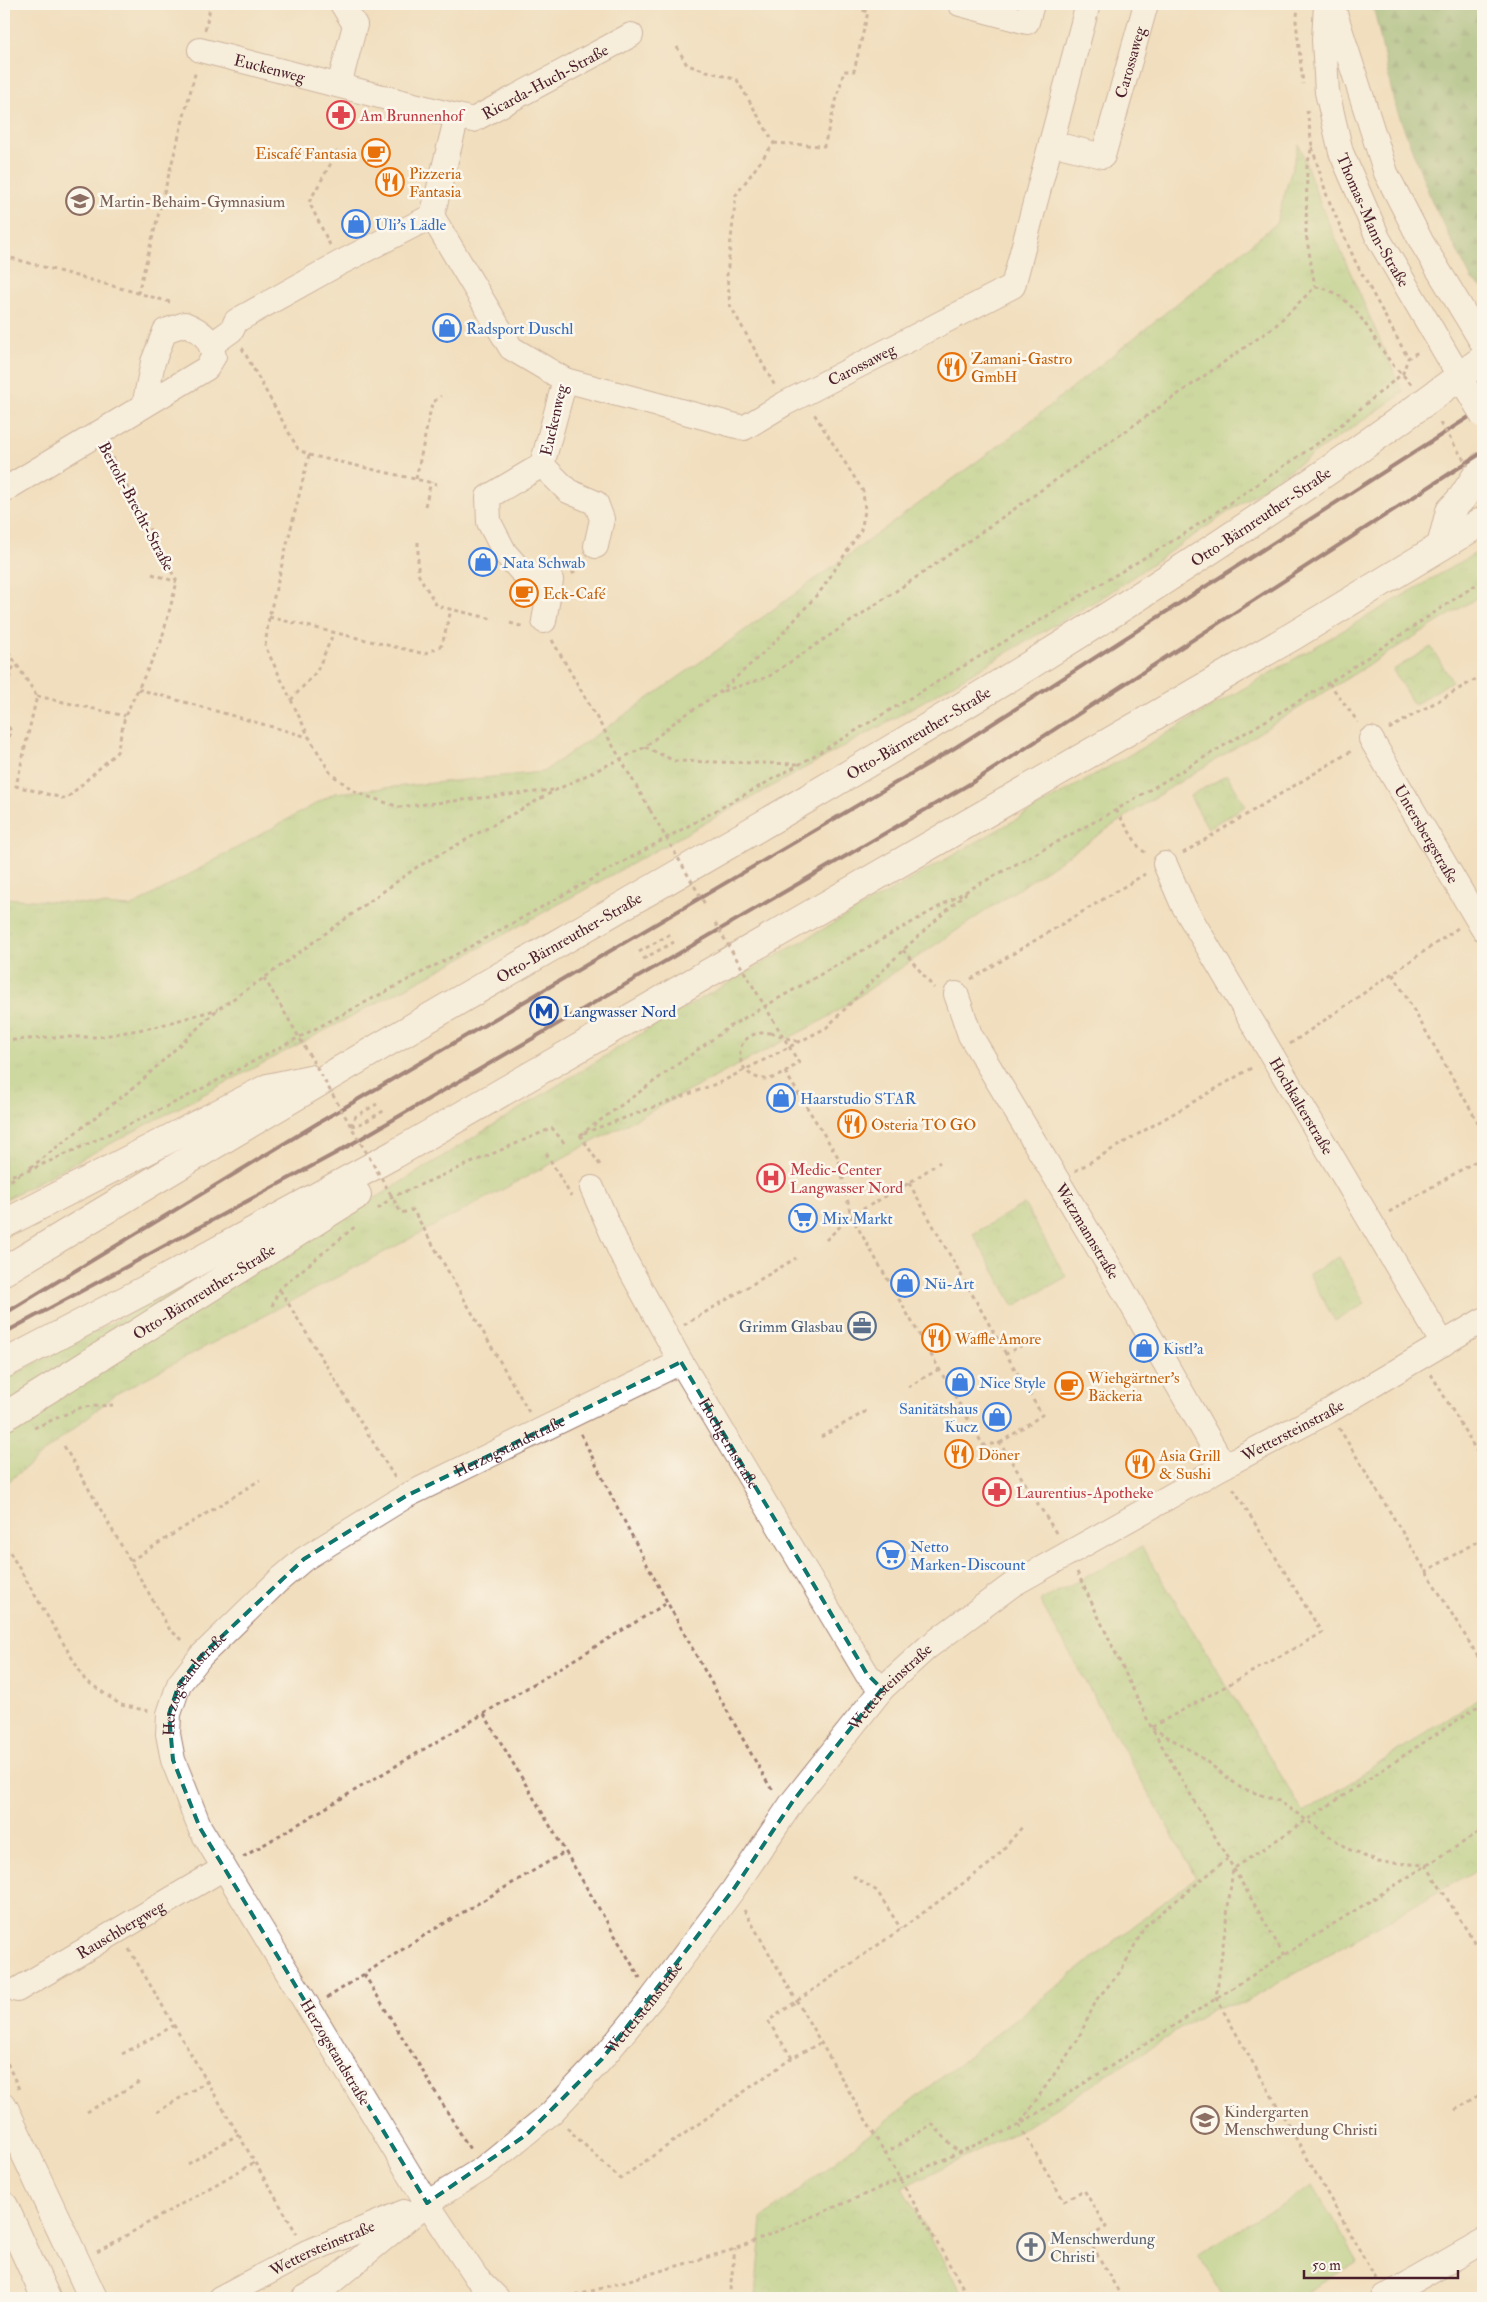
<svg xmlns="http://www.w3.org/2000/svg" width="1487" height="2302" font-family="'IM FELL Double Pica',serif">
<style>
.grass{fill:url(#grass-tufts);stroke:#767854}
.forest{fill:url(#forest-firs);stroke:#66684c}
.park{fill:url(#park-crowns);stroke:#767854}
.pitch{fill:#a3d07d;stroke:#767854}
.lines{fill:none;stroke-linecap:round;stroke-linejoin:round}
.street-casing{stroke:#9e7e74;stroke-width:26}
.secondary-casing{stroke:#9e7e74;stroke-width:30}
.path{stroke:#9e7e74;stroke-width:3;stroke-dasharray:4 4;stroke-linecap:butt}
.street{stroke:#fff;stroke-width:24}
.secondary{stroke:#fff;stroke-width:28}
.rail{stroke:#4a1f2b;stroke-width:4}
.street-bridge-casing{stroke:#9e7e74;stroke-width:26;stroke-linecap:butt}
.path-bridge{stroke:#9e7e74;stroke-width:3;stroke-dasharray:4 4;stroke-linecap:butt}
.street-bridge{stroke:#fff;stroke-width:24}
.marked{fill:none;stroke:#0f766e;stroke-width:4;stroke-dasharray:10 6;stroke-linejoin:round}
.labels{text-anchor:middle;stroke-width:5;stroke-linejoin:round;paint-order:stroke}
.street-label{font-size:16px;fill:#4a1f2b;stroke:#fbf7ec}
.health-label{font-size:16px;fill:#be3a42;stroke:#fbf7ec;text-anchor:start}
.food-label{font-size:16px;fill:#c56008;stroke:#fbf7ec;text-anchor:start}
.education-label{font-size:16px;fill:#785e54;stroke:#fbf7ec;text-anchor:start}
.shop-label{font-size:16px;fill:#366cbe;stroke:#fbf7ec;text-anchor:start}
.transit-label{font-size:16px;fill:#164399;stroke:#fbf7ec;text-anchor:start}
.service-label{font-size:16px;fill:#4e5e75;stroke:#fbf7ec;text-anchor:end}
.worship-label{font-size:16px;fill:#5b616d;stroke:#fbf7ec;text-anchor:start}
</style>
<defs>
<pattern id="grass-tufts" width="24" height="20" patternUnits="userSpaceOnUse" patternTransform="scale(1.25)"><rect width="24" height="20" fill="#a3d07d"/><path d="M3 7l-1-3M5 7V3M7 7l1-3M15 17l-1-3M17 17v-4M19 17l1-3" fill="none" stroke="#8eb26c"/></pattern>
<pattern id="forest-firs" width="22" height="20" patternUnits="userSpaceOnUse" patternTransform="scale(1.25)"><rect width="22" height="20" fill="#82b26c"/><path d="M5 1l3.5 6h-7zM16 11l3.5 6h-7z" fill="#6c9059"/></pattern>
<pattern id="park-crowns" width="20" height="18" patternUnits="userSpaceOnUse" patternTransform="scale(1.25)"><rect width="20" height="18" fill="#a3d07d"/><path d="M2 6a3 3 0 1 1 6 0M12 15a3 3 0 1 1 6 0" fill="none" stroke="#8eb26c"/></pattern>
</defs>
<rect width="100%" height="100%" fill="#fbf7ec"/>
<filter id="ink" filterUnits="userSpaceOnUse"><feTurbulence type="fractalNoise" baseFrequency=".02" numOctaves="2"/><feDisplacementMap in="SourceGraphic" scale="10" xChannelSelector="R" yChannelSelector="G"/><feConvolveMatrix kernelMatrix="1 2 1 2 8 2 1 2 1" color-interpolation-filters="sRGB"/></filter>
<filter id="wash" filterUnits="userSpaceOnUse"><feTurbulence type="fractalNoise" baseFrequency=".0096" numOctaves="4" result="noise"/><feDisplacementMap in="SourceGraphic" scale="20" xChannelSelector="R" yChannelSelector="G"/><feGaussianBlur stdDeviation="1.12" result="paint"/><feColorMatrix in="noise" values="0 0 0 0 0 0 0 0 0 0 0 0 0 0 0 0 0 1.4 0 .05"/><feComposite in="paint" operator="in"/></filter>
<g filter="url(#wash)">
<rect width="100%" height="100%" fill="#f1debe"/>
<path class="grass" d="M1299,144l20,57 84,192 -297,202 -227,132 -436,241 -439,232v-302l127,9 204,-114 208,-21 176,-123 293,-213 264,-212z
M1483,549v45l-334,207 -324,218 -709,375 -112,91v-105l265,-141 12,14 101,-59 278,-172 473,-269z"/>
<path class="forest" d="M1373,4h110v284l-11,-8 -39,-76 -39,-102z"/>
<path class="park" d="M1431,647l21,34 -38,24 -21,-35z
M1227,775l19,31 -38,22 -18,-32z
M1024,1204l42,73 -52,29 -41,-72z
M1339,1257l26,47 -30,17 -26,-47z
M1142,1547l162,266 179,-118v171l-239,137 -31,5 -184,117 -127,63 63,110h-210l7,-79 434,-342 -156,-276z"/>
<path class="pitch" d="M1313,2186l45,76 -62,36h-72l-26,-44z"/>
</g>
<g filter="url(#ink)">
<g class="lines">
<defs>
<g id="street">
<path d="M960,4l67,18 5,-18"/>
<path id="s1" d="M1088,4l-37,139 52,13 43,-152"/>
<path id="s2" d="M1326,4l-2,36 3,52 14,60 37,86 96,163"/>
<path d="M1332,4l54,169 36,70 61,101"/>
<path id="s3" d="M200,50l257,66 -25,100 -94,48 -102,57 -4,9 -21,15"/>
<path d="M339,85l16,-60 -13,-21"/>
<path id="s4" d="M457,116l16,4 158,-85"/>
<path d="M432,216l79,132 54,32 -23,85 -54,32 1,25 16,31 16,18 30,9 -7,41"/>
<path id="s5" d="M565,380l179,48 40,-24 229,-118 38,-143"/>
<path d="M542,465l26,26 28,12 6,16 -6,27"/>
<path d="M4,490l203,-122 7,-12c-5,-19 -12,-25 -29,-32l-20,7 -12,31 -9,44"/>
<path id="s6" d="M1371,739l112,190"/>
<path id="s7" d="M1165,864l18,41 260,439"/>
<path id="s8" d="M956,994l14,41 151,251 103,180"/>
<path id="s9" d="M592,1188l28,63 61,111 186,312 15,15"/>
<path id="s10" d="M17,1990l207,-122"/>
<path id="s11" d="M220,2298l87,-46 97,-40"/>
<path id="s12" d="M304,2298l24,-13 99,-82 55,-34 69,-56 51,-54 50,-61 81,-108 60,-89 89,-112 46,-42 84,-62 212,-119 105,-55 154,-91"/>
<path id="s13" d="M497,2298l-21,-21 -49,-74 -227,-375 -27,-68 -5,-26 1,-20 10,-30 22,-28 77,-75 26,-22 102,-63 275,-134"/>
<path d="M1383,2298l100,-57"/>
</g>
<g id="secondary">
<path d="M1441,546l9,-35 12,-13 21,-32"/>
<path d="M4,1224l264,-136 42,-9"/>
<path id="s14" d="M4,1271c172,-104 344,-207 518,-307 328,-189 658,-377 961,-605"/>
<path d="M4,1364l145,-76 246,-134 898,-518 190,-115"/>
<path id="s15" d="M4,1417l353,-222"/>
<path d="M4,2108l89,190"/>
<path d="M4,2206l42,92"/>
</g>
</defs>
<use href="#street" class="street-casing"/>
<use href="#secondary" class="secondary-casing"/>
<path class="path" d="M1299,4l-3,17 7,63
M205,30l6,-26
M677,47l10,18 50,15 37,63 -38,52 -9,80 3,30 45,81
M1307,110l5,36 -5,20 -1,68 9,53
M774,143l50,3 20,-75h10l14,-59 -8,-3 1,-5
M1312,147l15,49 29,67 52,95
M330,245l-21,-43 29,-51
M4,256l134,37
M170,302l-32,-9 58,-223
M242,348l56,101 11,6 128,29
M309,455l-40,162 -4,29 44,91 22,37 26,19 42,14 154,-17
M416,479l16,-76 9,-7
M425,506l6,-24
M418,542v32l19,32 56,13
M152,574l25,8
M572,574l12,-11
M269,617l156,37 17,-9 9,-35
M510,623l14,4
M552,640l98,170
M4,645l33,51 -21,90 50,13 51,-47 8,-36 36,-74 16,-60 -68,-130
M1329,683l29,39
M138,689l170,48
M723,691l45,-14 162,-109 344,-241 41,-40c37,3 55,48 75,74 6,9 15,15 21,23
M4,693l11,-31
M37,696l88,20
M291,700l26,-29 17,-39
M4,720l7,11 -5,12h-2
M1389,729l94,-54
M645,747l30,14 124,3
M1116,810l24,39 8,5
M1183,853l170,-103
M903,950l31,38
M639,952l31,-18
M643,959l31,-17
M1393,974l90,157
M264,978l8,13
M971,979l174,-105
M771,1033l28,9
M4,1041l48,-4h46l57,-10 63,-18
M1290,1044l168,-116
M785,1072l53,85 13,59 132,229 17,-2 58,93
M351,1126l12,-3 22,-13
M351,1126l5,-10 21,-12
M584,1133l137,-51 105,-54 77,-78 63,-57
M580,1135l152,-110 240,-137 144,-78 213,-127 154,-103
M580,1135l22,33
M546,1153l25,43
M30,1168l108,-84 80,-75 46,-31 153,-111 139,-77 89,-43 31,-26 44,-29 55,-50 47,-53 39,-59 4,-19 -2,-20 -50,-79
M1075,1171l178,-104
M4,1177l21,-5 50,-22 109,-52 271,-143 345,-191 384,-230 140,-95 79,-66 5,-15 12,-7
M909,1183l97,171
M4,1185l16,-11
M390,1193l11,20 12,-3 116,202
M378,1209l14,-12 160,-69 14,17
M1389,1212l94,-55
M826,1240l25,-24 58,-33 31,-21
M280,1290l115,188
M272,1306l7,-17 78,-64
M684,1325l112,-67
M1431,1374l52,88
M908,1387l31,-18
M34,1428l48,-21 31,-2
M1339,1428l144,237
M581,1434c58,121 123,236 189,353l4,3
M821,1437l47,-27
M1000,1443l42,-28 -36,-61 34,-19
M64,1446l106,184 15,12
M1479,1528l4,7
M4,1547l5,4 76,129 36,25 28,6
M130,1561l130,-81
M1077,1572l74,155 133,228
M1425,1572l58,-34
M484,1714l156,264
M1152,1727l170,-94 -90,-147
M1152,1728l42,24 47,36 38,13 69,48 30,13 48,3 57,91
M243,1857l309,-184 115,-70
M853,1876l24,15 24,38
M744,1910l225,388
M129,1949l168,285
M364,1974l107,177
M327,1998l101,-65 137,-81
M122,2054l53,-29
M4,2056l15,33
M792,2058l-24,-37 133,-92 91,-67 32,-37
M1455,2110l28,-17
M87,2112l52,-30
M157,2112l51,-31
M567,2128l53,51 172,-121 28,-15
M884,2154l48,-30 27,29
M188,2164l51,-30
M97,2252l158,-90
M1376,2279l-160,-281 17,-129 250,-166
M4,2284l7,14
M568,2298l167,-49 164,-69 120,-55 265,-170 199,-125
M729,2298l6,-49
M1122,2298l-34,-60 18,-11 -22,-37 -20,11 -45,-76 58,-84 20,-42 24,-28 24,-45 82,-67"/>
<use href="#street" class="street"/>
<use href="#secondary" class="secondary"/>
<path class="rail" d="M4,1314l314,-191 635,-374 530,-341
M4,1333l332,-180 637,-371 510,-330"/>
<defs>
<path id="street-bridge" d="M1474,401l9,15"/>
</defs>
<use href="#street-bridge" class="street-bridge-casing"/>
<path class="path-bridge" d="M1440,423l28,43
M650,810l56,96
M715,923l84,140c-8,5 -21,15 -31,16 -35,2 -41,-51 3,-46
M272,991l118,202"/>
<use href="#street-bridge" class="street-bridge"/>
</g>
</g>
<path d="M0 0H1487V2302H0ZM681,1362l186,312 15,15 -89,112 -60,89 -131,169 -76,76 -99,68 -227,-375 -27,-68 -4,-46 10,-30 22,-28 103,-97 102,-63z" fill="#f1debe" fill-opacity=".55" fill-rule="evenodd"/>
<path class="marked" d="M681,1362l186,312 15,15 -89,112 -60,89 -131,169 -76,76 -99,68 -227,-375 -27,-68 -4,-46 10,-30 22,-28 103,-97 102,-63z"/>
<defs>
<symbol id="pharmacy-ring" viewBox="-11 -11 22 22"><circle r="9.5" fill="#fbf7ec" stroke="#e0444e" stroke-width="1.5"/><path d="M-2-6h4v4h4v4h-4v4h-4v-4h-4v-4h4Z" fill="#e0444e"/></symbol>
<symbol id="cafe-ring" viewBox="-11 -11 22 22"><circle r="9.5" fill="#fbf7ec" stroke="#e8710a" stroke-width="1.5"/><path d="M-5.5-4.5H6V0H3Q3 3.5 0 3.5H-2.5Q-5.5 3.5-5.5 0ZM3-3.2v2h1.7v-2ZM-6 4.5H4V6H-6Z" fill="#e8710a"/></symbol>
<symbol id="restaurant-ring" viewBox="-11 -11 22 22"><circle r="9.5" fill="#fbf7ec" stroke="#e8710a" stroke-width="1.5"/><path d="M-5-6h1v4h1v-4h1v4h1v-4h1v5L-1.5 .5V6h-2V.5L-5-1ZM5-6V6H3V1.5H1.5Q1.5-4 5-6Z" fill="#e8710a"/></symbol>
<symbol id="school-ring" viewBox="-11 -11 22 22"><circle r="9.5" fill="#fbf7ec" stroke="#8d6e63" stroke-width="1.5"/><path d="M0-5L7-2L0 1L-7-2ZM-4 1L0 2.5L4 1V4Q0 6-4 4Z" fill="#8d6e63"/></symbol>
<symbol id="shop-ring" viewBox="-11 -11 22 22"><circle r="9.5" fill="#fbf7ec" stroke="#3f7fe0" stroke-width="1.5"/><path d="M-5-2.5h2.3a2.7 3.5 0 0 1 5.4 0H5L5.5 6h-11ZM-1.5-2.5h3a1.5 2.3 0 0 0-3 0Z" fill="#3f7fe0"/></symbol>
<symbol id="metro-ring" viewBox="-11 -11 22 22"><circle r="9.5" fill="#fbf7ec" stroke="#1a4fb4" stroke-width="1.5"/><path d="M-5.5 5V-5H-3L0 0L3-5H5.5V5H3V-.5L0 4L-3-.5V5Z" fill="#1a4fb4"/></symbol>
<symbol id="hospital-ring" viewBox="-11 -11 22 22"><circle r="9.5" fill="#fbf7ec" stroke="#e0444e" stroke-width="1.5"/><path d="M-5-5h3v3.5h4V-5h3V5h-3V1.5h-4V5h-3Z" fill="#e0444e"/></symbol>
<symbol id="supermarket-ring" viewBox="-11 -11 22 22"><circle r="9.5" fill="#fbf7ec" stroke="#3f7fe0" stroke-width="1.5"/><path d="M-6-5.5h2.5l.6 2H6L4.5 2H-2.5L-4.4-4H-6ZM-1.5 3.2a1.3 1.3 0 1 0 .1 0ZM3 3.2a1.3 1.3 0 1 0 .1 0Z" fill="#3f7fe0"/></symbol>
<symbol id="office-ring" viewBox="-11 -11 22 22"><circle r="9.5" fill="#fbf7ec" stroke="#5c6f8a" stroke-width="1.5"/><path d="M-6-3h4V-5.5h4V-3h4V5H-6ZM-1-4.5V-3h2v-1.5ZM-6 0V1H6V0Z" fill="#5c6f8a"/></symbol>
<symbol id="church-ring" viewBox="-11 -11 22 22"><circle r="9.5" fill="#fbf7ec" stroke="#6b7280" stroke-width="1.5"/><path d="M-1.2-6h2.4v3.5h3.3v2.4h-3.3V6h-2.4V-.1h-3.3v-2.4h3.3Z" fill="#6b7280"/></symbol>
</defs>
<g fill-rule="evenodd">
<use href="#pharmacy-ring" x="325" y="99" width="32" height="32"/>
<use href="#cafe-ring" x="360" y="137" width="32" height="32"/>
<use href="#restaurant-ring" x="374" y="166" width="32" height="32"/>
<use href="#school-ring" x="64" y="185" width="32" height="32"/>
<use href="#shop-ring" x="340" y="208" width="32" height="32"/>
<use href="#shop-ring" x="431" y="312" width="32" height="32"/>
<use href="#restaurant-ring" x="936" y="351" width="32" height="32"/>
<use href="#shop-ring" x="467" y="546" width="32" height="32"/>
<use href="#cafe-ring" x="508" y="577" width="32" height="32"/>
<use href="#metro-ring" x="528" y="995" width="32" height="32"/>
<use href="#shop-ring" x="765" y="1082" width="32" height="32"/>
<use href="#restaurant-ring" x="836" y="1108" width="32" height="32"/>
<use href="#hospital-ring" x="755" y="1162" width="32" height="32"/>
<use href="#supermarket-ring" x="787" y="1202" width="32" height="32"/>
<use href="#shop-ring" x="889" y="1267" width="32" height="32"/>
<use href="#office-ring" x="846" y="1310" width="32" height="32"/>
<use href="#restaurant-ring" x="920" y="1322" width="32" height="32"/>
<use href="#shop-ring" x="1128" y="1332" width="32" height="32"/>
<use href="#shop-ring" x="944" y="1366" width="32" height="32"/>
<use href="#cafe-ring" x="1053" y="1370" width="32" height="32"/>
<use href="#shop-ring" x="981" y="1401" width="32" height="32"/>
<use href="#restaurant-ring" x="943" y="1438" width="32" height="32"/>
<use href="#restaurant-ring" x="1124" y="1448" width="32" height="32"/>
<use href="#pharmacy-ring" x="981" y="1476" width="32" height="32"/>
<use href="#supermarket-ring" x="875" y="1539" width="32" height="32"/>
<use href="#school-ring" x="1189" y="2104" width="32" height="32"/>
<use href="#church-ring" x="1015" y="2231" width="32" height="32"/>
</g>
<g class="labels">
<g class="street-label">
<text dy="6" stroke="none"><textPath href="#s1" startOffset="295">Carossaweg</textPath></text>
<text dy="6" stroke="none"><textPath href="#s3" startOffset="72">Euckenweg</textPath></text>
<text dy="6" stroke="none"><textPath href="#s4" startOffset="98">Ricarda-Huch-Straße</textPath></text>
<text dy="6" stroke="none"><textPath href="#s2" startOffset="225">Thomas-Mann-Straße</textPath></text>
<text dy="6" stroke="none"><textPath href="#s5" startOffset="319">Carossaweg</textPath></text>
<text transform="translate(553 420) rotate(-77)" y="6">Euckenweg</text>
<text transform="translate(137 506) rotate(62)" y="6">Bertolt-Brecht-Straße</text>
<text dy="6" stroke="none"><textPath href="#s14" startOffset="1466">Otto-Bärnreuther-Straße</textPath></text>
<text dy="6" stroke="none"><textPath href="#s14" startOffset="1061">Otto-Bärnreuther-Straße</textPath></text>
<text dy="6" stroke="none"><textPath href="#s6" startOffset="110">Untersbergstraße</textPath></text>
<text dy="6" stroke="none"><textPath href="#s14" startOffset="656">Otto-Bärnreuther-Straße</textPath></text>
<text dy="6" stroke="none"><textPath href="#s7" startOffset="278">Hochkalterstraße</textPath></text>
<text dy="6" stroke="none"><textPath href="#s8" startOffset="272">Watzmannstraße</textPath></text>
<text dy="6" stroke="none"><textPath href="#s15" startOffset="236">Otto-Bärnreuther-Straße</textPath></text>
<text dy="6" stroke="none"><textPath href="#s12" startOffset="1335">Wettersteinstraße</textPath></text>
<text dy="6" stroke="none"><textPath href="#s9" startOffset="290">Hochgernstraße</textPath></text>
<text dy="6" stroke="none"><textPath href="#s13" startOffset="1120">Herzogstandstraße</textPath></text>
<text dy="6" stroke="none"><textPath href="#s13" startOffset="715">Herzogstandstraße</textPath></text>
<text dy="6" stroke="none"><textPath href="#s12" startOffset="855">Wettersteinstraße</textPath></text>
<text dy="6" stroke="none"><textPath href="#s10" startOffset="120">Rauschbergweg</textPath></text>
<text dy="6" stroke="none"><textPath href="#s12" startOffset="450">Wettersteinstraße</textPath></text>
<text transform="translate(336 2052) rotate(59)" y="6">Herzogstandstraße</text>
<text dy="6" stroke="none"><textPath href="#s11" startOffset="114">Wettersteinstraße</textPath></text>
</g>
<g class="health-label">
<text x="360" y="121">Am Brunnenhof</text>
<text x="790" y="1175">Medic-Center<tspan x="790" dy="18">Langwasser Nord</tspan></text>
<text x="1016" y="1498">Laurentius-Apotheke</text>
</g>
<g class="food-label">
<text x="357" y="159" text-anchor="end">Eiscafé Fantasia</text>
<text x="409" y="179">Pizzeria<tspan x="409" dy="18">Fantasia</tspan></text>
<text x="971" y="364">Zamani-Gastro<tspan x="971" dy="18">GmbH</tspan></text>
<text x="543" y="599">Eck-Café</text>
<text x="871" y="1130">Osteria TO GO</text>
<text x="955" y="1344">Waffle Amore</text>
<text x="1088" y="1383">Wiehgärtner's<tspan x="1088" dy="18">Bäckeria</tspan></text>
<text x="978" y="1460">Döner</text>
<text x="1159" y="1461">Asia Grill<tspan x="1159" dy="18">&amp; Sushi</tspan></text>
</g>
<g class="education-label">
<text x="99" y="207">Martin-Behaim-Gymnasium</text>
<text x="1224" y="2117">Kindergarten<tspan x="1224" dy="18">Menschwerdung Christi</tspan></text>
</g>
<g class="shop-label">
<text x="375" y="230">Uli's Lädle</text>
<text x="466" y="334">Radsport Duschl</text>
<text x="502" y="568">Nata Schwab</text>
<text x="800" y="1104">Haarstudio STAR</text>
<text x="822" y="1224">Mix Markt</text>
<text x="924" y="1289">Nü-Art</text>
<text x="1163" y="1354">Kistl'a</text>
<text x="979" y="1388">Nice Style</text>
<text x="978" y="1414" text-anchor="end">Sanitätshaus<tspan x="978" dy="18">Kucz</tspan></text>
<text x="910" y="1552">Netto<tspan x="910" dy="18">Marken-Discount</tspan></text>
</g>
<g class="transit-label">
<text x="563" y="1017">Langwasser Nord</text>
</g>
<g class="service-label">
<text x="843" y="1332">Grimm Glasbau</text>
</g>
<g class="worship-label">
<text x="1050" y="2244">Menschwerdung<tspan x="1050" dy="18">Christi</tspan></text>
</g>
</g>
<rect width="1487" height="2302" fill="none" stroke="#fbf7ec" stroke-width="20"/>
<path d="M1304 2270v8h154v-8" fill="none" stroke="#4a1f2b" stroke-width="2.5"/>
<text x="1312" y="2270" font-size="15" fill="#4a1f2b" stroke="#fbf7ec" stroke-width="4" paint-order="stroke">50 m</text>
</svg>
